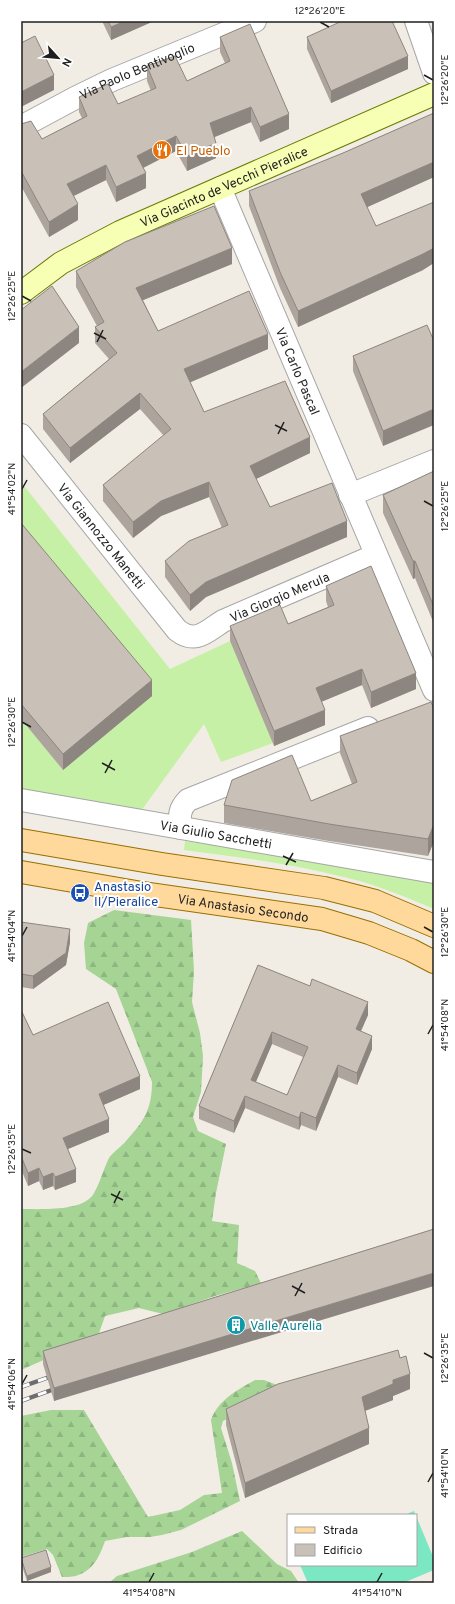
<svg xmlns="http://www.w3.org/2000/svg" width="455" height="1604" font-family="Overpass,sans-serif">
<style>
.grass{fill:#c6f0a6}
.forest{fill:url(#forest-firs)}
.pitch{fill:#7be7c3}
.lines{fill:none;stroke-linecap:round;stroke-linejoin:round}
.street-casing{stroke:#a6a6a6;stroke-width:24}
.secondary-casing{stroke:#697c00;stroke-width:24}
.primary-casing{stroke:#9a6f00;stroke-width:24}
.street{stroke:#fff;stroke-width:22}
.secondary{stroke:#f7ffb4;stroke-width:22}
.primary{stroke:#ffd99b;stroke-width:22}
.rail-casing{stroke:#6d6d6d;stroke-width:4.5}
.rail{stroke:#fff;stroke-width:3;stroke-dasharray:9;stroke-linecap:butt}
.wall{fill:#ada59d;fill-rule:evenodd}
.shaded-wall{fill:#8d8680}
.building{fill:#c9c0b7;stroke:#8d8680;fill-rule:evenodd}
.ticks{fill:none;stroke:#1f1f1f;stroke-width:1.5}
.labels{text-anchor:middle;stroke-width:4;stroke-linejoin:round;paint-order:stroke}
.street-label{font-size:13px;fill:#1f1f1f;stroke:#fff}
.food-label{font-size:13px;fill:#c56008;stroke:#fff;text-anchor:start}
.transit-label{font-size:13px;fill:#164399;stroke:#fff;text-anchor:start}
.culture-label{font-size:13px;fill:#0d838f;stroke:#fff;text-anchor:start}
.neatline{fill:none;stroke:#1f1f1f;stroke-width:1.5}
.ticks-label{font-size:10px;text-anchor:middle;fill:#1f1f1f}
</style>
<defs>
<pattern id="forest-firs" width="22" height="20" patternUnits="userSpaceOnUse"><rect width="22" height="20" fill="#a5d495"/><path d="M5 1l3.5 6h-7zM16 11l3.5 6h-7z" fill="#8eb680"/></pattern>
</defs>
<rect width="100%" height="100%" fill="#f1ede5"/>
<path class="grass" d="M21,482l149,187 60,-28 43,102 -52,19 -17,-38 -63,87 -120,-21v-71l42,51 -42,-232z
M185,841l90,13 159,28v27c-28,-12 -57,-24 -86,-31 -54,-14 -109,-21 -164,-28z"/>
<path class="forest" d="M114,910l77,10 3,51 -2,31 8,31 3,23 -2,36 -8,25 5,14 28,13 -10,49 -4,28 27,4 -2,38 18,8 6,12 -46,13 -52,18 -24,-6 -34,8 -7,20 -77,34v-161c18,0 54,2 68,-10 8,-5 15,-32 20,-41 4,-6 12,-11 17,-17 18,-20 26,-32 26,-59l-36,-93 -30,-20 -2,-26 4,-20z
M255,1380h9l13,5 -16,18 -38,18 -2,7 11,35 8,38 -59,29 -19,5 -12,2h-23l-22,4c-5,14 -11,29 -27,34 -4,2 -11,2 -16,2l-9,-22 -6,-6 -26,8v-141l30,-6h33l64,107 32,-7 24,-15 18,-2 -11,-73c7,-20 26,-30 44,-40z
M242,1531l35,33 14,7 8,12h-190l8,-7 75,-24z"/>
<path class="pitch" d="M414,1511l20,48v11l-31,13h-95l-8,-18h116v-50h-12z"/>
<g class="lines">
<defs>
<g id="street">
<path d="M416,21l18,52"/>
<path id="s1" d="M21,127l54,-29 37,-18 143,-59"/>
<path id="s2" d="M220,188l214,502"/>
<path id="s3" d="M21,435l156,195c19,15 30,1 46,-9l153,-66"/>
<path d="M350,495l84,-34"/>
<path id="s4" d="M21,800l413,72"/>
<path d="M181,828c-2,-12 -2,-19 7,-28l180,-72"/>
</g>
<g id="secondary">
<path id="s5" d="M21,293l40,-30 59,-31 314,-138"/>
</g>
<g id="primary">
<path d="M21,840l141,24 162,24 51,13 59,25"/>
<path id="s6" d="M21,872l121,21 180,26 47,14 42,17 23,12"/>
</g>
</defs>
<use href="#street" class="street-casing"/>
<use href="#secondary" class="secondary-casing"/>
<use href="#primary" class="primary-casing"/>
<use href="#street" class="street"/>
<use href="#secondary" class="secondary"/>
<use href="#primary" class="primary"/>
<defs>
<path id="rail" d="M21,1387l37,-13
M21,1401l39,-14"/>
</defs>
<use href="#rail" class="rail-casing"/>
<use href="#rail" class="rail"/>
</g>
<path class="wall" d="M102,21h52l-43,19z
M220,37l69,92 -29,13 -9,-20 -37,15 2,21 -29,13 -11,-20 -33,17 3,20 -30,14 -10,-22 -32,16 4,24 -29,17 -28,-51v-62l21,15 40,-21 -3,-6v-15l39,7 33,-13 -4,-10v-15l40,15 38,-18 -5,-11z
M307,37l101,32 -77,34 -24,-54z
M434,113v64l-67,30 9,19 47,44 -125,57 -18,-39 -31,-82v-15l94,-38z
M232,264l-89,36 15,31 110,18 -78,33 14,30 106,41 -54,26 14,28 77,30 -141,60 -16,14 -25,-34v-16l57,-33 -13,-31 -48,19 -28,22 -30,-37v-16l61,-49 -24,-27 -70,54 -27,-34v-15l66,-55 -14,-16v-16l2,-1 -21,-39v-16z
M427,325l-44,121 -30,-75v-15z
M434,471v153l-19,-46 -2,1 -30,-66v-18z
M21,523l131,173 -89,74 -42,-51z
M326,586l90,103 -45,19 -9,-23 -41,17 4,23 -51,21 -44,-105v-15l58,-2 40,-17 -2,-6z
M434,709v132l-6,15 -99,-15 -105,-18v-18l87,-4 41,-17 -12,-31v-17z
M21,922l49,20 -4,23 -33,24 -12,-2z
M258,965l110,50 -7,16 11,18 -15,36 -19,-8 -22,54 -15,-6 -2,5 -54,-22 -11,25 -35,-14v-13zM272,1044l31,13 -16,38 -31,-13z
M21,1010l12,25 107,54 -37,16 6,27 -41,17 8,33 -21,8 -2,-4 -10,4 -4,-9 -11,5 -7,-17z
M434,1229l-380,172 -11,-37v-13z
M410,1389l-17,7v4l-28,11 4,33 -124,54 -19,-73v-16z
M21,1558l30,14 -24,9 -6,-18z"/>
<path class="shaded-wall" d="M125,21h29l-43,19v-13z
M408,56v13l-77,34v-12z
M54,75v15l-33,17v-15z
M251,107v15l-41,17v-16z
M289,114v15l-29,13v-15z
M176,136v15l-39,20v-15z
M216,143v15l-29,13v-15z
M434,162v15l-73,33v-16z
M106,165v15l-39,19v-15z
M146,173v15l-30,14v-15z
M78,204v16l-29,17v-15z
M232,248v16l-96,39v-15z
M434,248v15l-11,7 -125,57v-16z
M79,327v16l-58,45v-16z
M268,334v15l-84,36v-16z
M140,393v16l-70,54v-15z
M434,409v16l-51,21v-15z
M310,437v16l-60,29v-16z
M209,482v15l-48,19 -28,22v-16l28,-21z
M347,521v16l-141,60 -16,14v-16l16,-13z
M413,561h2v17l-2,1z
M362,669v16l-46,19v-16z
M416,673v16l-45,19v-16z
M152,680v16l-89,74v-16z
M325,710v15l-51,21v-15z
M434,824v17l-6,15v-17z
M70,929v13l-4,23 -33,24v-13z
M368,1002v13l-12,27v-13z
M272,1032v12l-21,49v-13z
M372,1036v13l-15,36v-12z
M338,1065v12l-22,54v-13z
M140,1076v13l-41,18v-13z
M245,1096v12l-11,25v-12z
M301,1112v13l-2,5v-12z
M109,1119v13l-46,19v-13z
M39,1168v13l-11,5v-13z
M76,1169v13l-21,8v-13z
M53,1173v13l-10,4v-13z
M434,1273v13l-380,115v-13z
M410,1374v15l-17,7v4l-31,12v-15l31,-17z
M369,1428v16l-124,54v-15z
M51,1567v5l-24,9v-5z"/>
<path class="building" d="M108,21h17l-14,6z
M342,21h50l16,35 -77,35 -24,-54z
M250,24l39,90 -29,13 -9,-20 -41,16 6,20 -29,13 -11,-20 -39,20 9,17 -30,14 -10,-22 -39,19 11,20 -29,18 -28,-51v-47l10,-3 11,18 45,-23 -8,-19 29,-13 10,20 38,-16 -9,-22 28,-10 12,25 43,-20 -10,-24z
M35,36l19,39 -33,17v-49z
M434,113v49l-73,32 15,32 58,-24v46l-11,6 -125,57 -18,-39 -31,-81 94,-38z
M214,206l18,42 -96,40 22,43 91,-40 19,43 -84,35 20,43 81,-31 25,56 -60,29 20,41 62,-24 15,38 -141,61 -16,13 -25,-34 24,-20 39,-16 -19,-43 -48,19 -28,21 -30,-37 68,-56 -31,-36 -70,55 -27,-34 74,-61 -22,-26 9,-5 -28,-51 49,-29z
M52,286l27,41 -58,45v-62z
M427,325l7,16v68l-51,22 -30,-75z
M434,471v136l-19,-46h-2l-30,-66z
M21,523l131,157 -89,74 -42,-50z
M371,566l45,107 -45,19 -9,-23 -46,19 9,22 -51,21 -44,-105 50,-21 8,19 46,-19 -8,-19z
M431,702l3,7v26h-1l1,1v88l-6,15 -99,-15 -105,-19 8,-25 60,-25 19,46 46,-19 -17,-46z
M21,922l49,7 -4,24 -33,23 -12,-2z
M258,965l52,21 2,-7 56,23 -12,27 16,7 -15,37 -19,-8 -22,53 -15,-6 -2,6 -54,-22 -11,25 -35,-15zM272,1032l36,15 -21,48 -36,-15z
M108,1002l32,74 -41,18 10,25 -46,19 13,31 -21,8 -2,-4 -10,4 -4,-9 -11,5 -7,-17v-146l12,25z
M434,1229v44l-380,115 -11,-37z
M398,1350l2,8 6,-2 4,18 -17,6v4l-31,13 7,31 -124,55 -19,-74 52,-25z
M46,1550l5,17 -24,9 -6,-18z"/>
<path class="ticks" d="M320,22l9,5M424,75l9,5M22,296l9,5M94,333l12,6M97,342l6,-12M275,425l12,6M278,434l6,-12M22,489l5,-9M424,501l9,5M22,722l9,5M102,763l13,7M105,773l7,-13M283,856l13,6M286,865l7,-12M424,927l9,5M22,936l5,-9M428,1034l5,-9M22,1149l9,4M111,1194l12,6M114,1203l6,-12M292,1286l13,7M295,1296l7,-13M424,1353l9,5M22,1384l5,-9M428,1482l5,-9M149,1582l5,-9M377,1582l5,-9"/>
<defs>
<symbol id="restaurant-disc" viewBox="-11 -11 22 22"><circle r="9.5" fill="#e8710a" stroke="#fff"/><path d="M-5-6h1v4h1v-4h1v4h1v-4h1v5L-1.5 .5V6h-2V.5L-5-1ZM5-6V6H3V1.5H1.5Q1.5-4 5-6Z" fill="#fff"/></symbol>
<symbol id="bus-disc" viewBox="-11 -11 22 22"><circle r="9.5" fill="#1a4fb4" stroke="#fff"/><path d="M-5-6H5V4H4V6H2V4H-2V6H-4V4H-5ZM-3.5-4V0h7V-4ZM-3.5 1.2v1.5H-2V1.2ZM2 1.2v1.5H3.5V1.2Z" fill="#fff"/></symbol>
<symbol id="building-disc" viewBox="-11 -11 22 22"><circle r="9.5" fill="#0f9aa8" stroke="#fff"/><path d="M-4-6H4V6H1V3H-1V6H-4ZM-2.5-4.3h1.7v1.8h-1.7ZM.8-4.3h1.7v1.8H.8ZM-2.5-1h1.7V.8h-1.7ZM.8-1h1.7V.8H.8Z" fill="#fff"/></symbol>
</defs>
<g fill-rule="evenodd">
<use href="#restaurant-disc" x="151" y="139" width="22" height="22"/>
<use href="#bus-disc" x="69" y="882" width="22" height="22"/>
<use href="#building-disc" x="225" y="1314" width="22" height="22"/>
</g>
<g class="labels">
<g class="street-label">
<text dy="5" stroke="none"><textPath href="#s1" startOffset="129">Via Paolo Bentivoglio</textPath></text>
<text dy="5" stroke="none"><textPath href="#s5" startOffset="230">Via Giacinto de Vecchi Pieralice</textPath></text>
<text dy="5" stroke="none"><textPath href="#s2" startOffset="199">Via Carlo Pascal</textPath></text>
<text dy="5" stroke="none"><textPath href="#s3" startOffset="129">Via Giannozzo Manetti</textPath></text>
<text dy="5" stroke="none"><textPath href="#s3" startOffset="363">Via Giorgio Merula</textPath></text>
<text dy="5" stroke="none"><textPath href="#s4" startOffset="198">Via Giulio Sacchetti</textPath></text>
<text dy="5" stroke="none"><textPath href="#s6" startOffset="225">Via Anastasio Secondo</textPath></text>
</g>
<g class="food-label">
<text x="176" y="155">El Pueblo</text>
</g>
<g class="transit-label">
<text x="94" y="891">Anastasio<tspan x="94" dy="15">II/Pieralice</tspan></text>
</g>
<g class="culture-label">
<text x="250" y="1330">Valle Aurelia</text>
</g>
</g>
<rect width="455" height="1604" fill="none" stroke="#ffffff" stroke-width="44"/>
<rect x="287" y="1514" width="130" height="52" fill="#ffffff" stroke="#a5a5a5"/>
<rect x="295" y="1527" width="20" height="6" fill="#ffd99b" stroke="#a5a5a5"/>
<text x="323" y="1534" font-size="12" fill="#1f1f1f">Strada</text>
<rect x="295" y="1544" width="20" height="12" fill="#c9c0b7" stroke="#a5a5a5"/>
<text x="323" y="1554" font-size="12" fill="#1f1f1f">Edificio</text>
<g transform="translate(58 58) rotate(117)" stroke="#ffffff" stroke-width="3" paint-order="stroke">
<path d="M0-3L7 15L0 10L-7 15Z" fill="#1f1f1f"/>
<text y="-6" font-size="11" font-weight="bold" text-anchor="middle" fill="#1f1f1f">N</text>
</g>
<rect x="22" y="22" width="411" height="1560" class="neatline"/>
<g class="ticks-label">
<text x="320" y="14">12°26'20"E</text>
<text transform="translate(444 80) rotate(-90)" y="4">12°26'20"E</text>
<text transform="translate(11 296) rotate(-90)" y="4">12°26'25"E</text>
<text transform="translate(11 489) rotate(-90)" y="4">41°54'02"N</text>
<text transform="translate(444 506) rotate(-90)" y="4">12°26'25"E</text>
<text transform="translate(11 722) rotate(-90)" y="4">12°26'30"E</text>
<text transform="translate(444 932) rotate(-90)" y="4">12°26'30"E</text>
<text transform="translate(11 936) rotate(-90)" y="4">41°54'04"N</text>
<text transform="translate(444 1025) rotate(-90)" y="4">41°54'08"N</text>
<text transform="translate(11 1149) rotate(-90)" y="4">12°26'35"E</text>
<text transform="translate(444 1358) rotate(-90)" y="4">12°26'35"E</text>
<text transform="translate(11 1384) rotate(-90)" y="4">41°54'06"N</text>
<text transform="translate(444 1473) rotate(-90)" y="4">41°54'10"N</text>
<text x="149" y="1596">41°54'08"N</text>
<text x="377" y="1596">41°54'10"N</text>
</g>
</svg>
